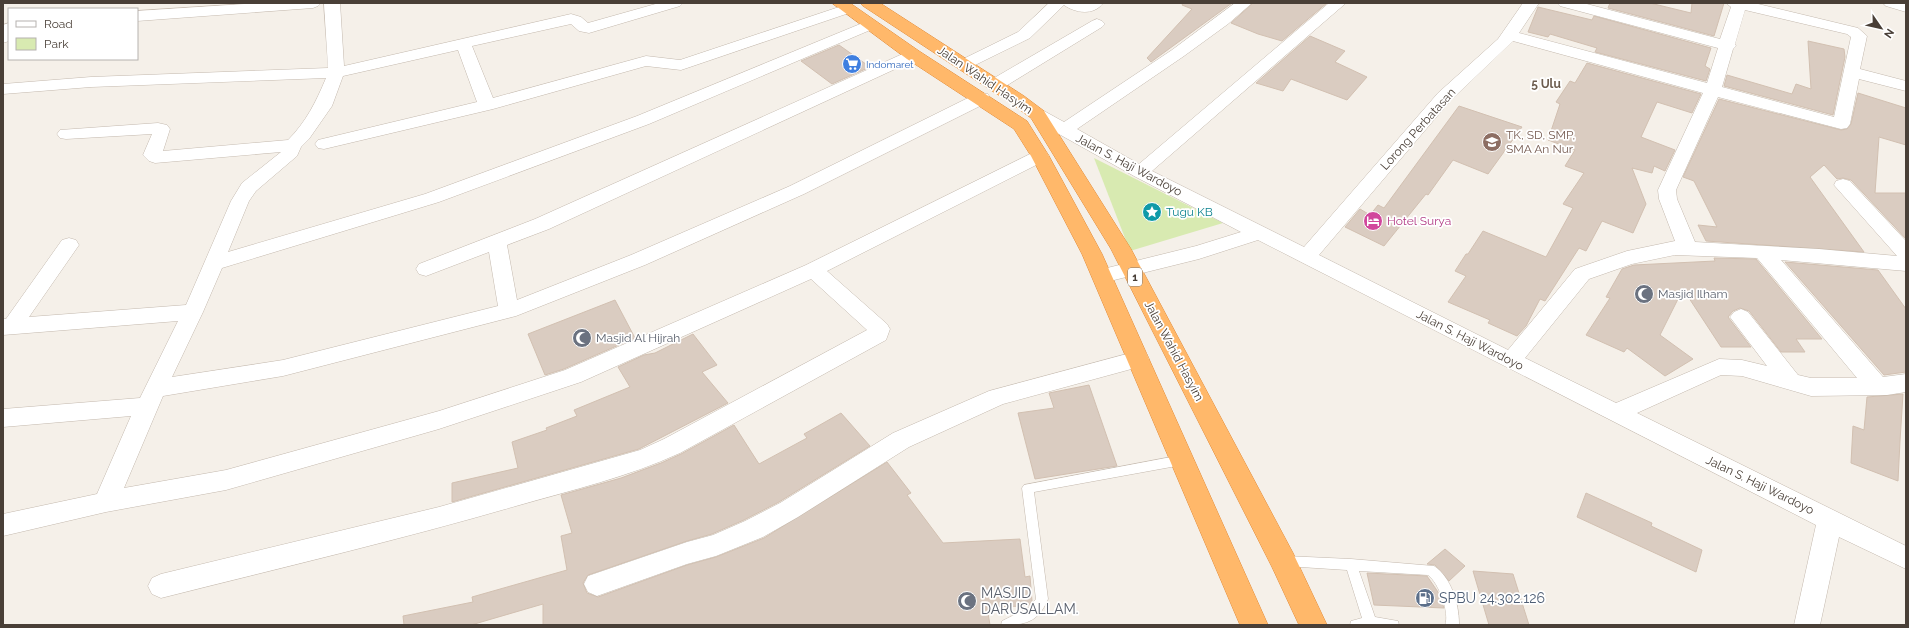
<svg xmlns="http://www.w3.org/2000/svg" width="1909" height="628" font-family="Raleway,sans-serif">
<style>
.green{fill:#d8eab1}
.building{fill:#daccc1;stroke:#d2c0b1}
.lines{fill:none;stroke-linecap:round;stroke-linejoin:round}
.lane-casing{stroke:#c4b9ae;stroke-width:1}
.street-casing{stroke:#c4b9ae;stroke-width:1}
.highway-casing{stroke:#e28a36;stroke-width:1}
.lane{fill:#fff;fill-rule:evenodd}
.street{fill:#fff;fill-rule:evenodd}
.highway{fill:#ffb86a;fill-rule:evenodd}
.labels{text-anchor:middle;stroke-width:3.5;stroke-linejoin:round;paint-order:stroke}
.far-shop-label{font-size:10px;fill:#366cbe;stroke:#fff;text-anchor:start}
.shield{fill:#fff;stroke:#807973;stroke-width:1}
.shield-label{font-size:11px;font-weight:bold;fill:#493f37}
.street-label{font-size:12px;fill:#493f37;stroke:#fff}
.far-quarter-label{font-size:12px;font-weight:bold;fill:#6c5c4e;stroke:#fff}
.education-label{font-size:12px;fill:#785e54;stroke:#fff;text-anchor:start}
.culture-label{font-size:12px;fill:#0d838f;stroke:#fff;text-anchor:start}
.hotel-label{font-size:12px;fill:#b23c85;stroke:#fff;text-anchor:start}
.worship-label{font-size:12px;fill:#5b616d;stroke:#fff;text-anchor:start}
.near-worship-label{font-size:14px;fill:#5b616d;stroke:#fff;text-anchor:start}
.near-service-label{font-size:14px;fill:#4e5e75;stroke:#fff;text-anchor:start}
</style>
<rect width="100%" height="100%" fill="#f5f0e9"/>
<path class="green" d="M1094,158l129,65 -93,28z"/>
<path class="building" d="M1183,3h49l-81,59 -4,-4 45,-49 -10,-4z
M1253,3h74l-45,38 -24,-7 -27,-11z
M1610,3h40l41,10 1,-10h32l-10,33 -106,-28z
M1538,7l54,13 2,-4 117,32 -6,18 5,3 -4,12 -111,-29 2,-4 -47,-14 -2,3 -20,-5z
M1310,36l35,15 -10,11 32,15 -20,23 -56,-21 -8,12 -27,-8z
M1808,41l36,8 1,8 -12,58 -109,-29 3,-11 65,19 4,-10 15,5z
M839,45l31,22 -38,17 -31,-23z
M1587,63l114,31 -9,19 -35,-11 -16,35 34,13 -10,21 -11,-5 -2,7 -20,-5 14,36 -13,29 -31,-12 -16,30 -7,-3 -34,53 -5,-2 -14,27 -9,10 -29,-13 2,-3 -42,-18 18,-26 -11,-5 11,-17h2l15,-23 63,26 27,-49 -10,-4 21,-31 -19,-7 10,-16 -27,-10 12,-36 -4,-2 14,-21 5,2z
M1858,93l48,15v37l-27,-8 -4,56h31v46l-55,-59 -8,-2 -6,1 -13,-14 -14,12 54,75 -158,-11 -8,-16 19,2 -23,-46 -11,-4 36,-78 122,31 6,-1 4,-5z
M1459,106l63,21 -34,47 -35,-14 -25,35 -2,-1 -42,52 -39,-19 15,-18 10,6 8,-10 6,3z
M1714,258l42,1 66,80h-26l9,13h-24l-32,-41 -9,-3 -7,3 -5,6 23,30h-30l-38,-58 -23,46 33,24 -28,17 -38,-28 -3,4 -38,-17 24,-37 -4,-1 16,-28 12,-4 81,-4z
M1785,262l93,8 28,39v63l-22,3z
M615,300l20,38 -71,31 -19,6 -17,-41z
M693,334l24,31 -15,7 26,31 -89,46 -187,53v-19l66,-15 -6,-26 35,-12 -1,-2 31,-12 -3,-6 56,-23 -12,-20 26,-12 11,-2z
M1089,385l28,81 -82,13 -17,-66 36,-5 -5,-15z
M1903,394l-3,47 -2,40 -47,-18 2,-37 11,4 3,-33z
M841,413l29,33 -91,56 -35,18 -32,14 -25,7 -99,34 -5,8 4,10 11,4 89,-32 29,-8 48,-19 123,-76 24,31 -4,2 36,48 77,-4 5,38 5,-1 2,25 -4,5 -41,1 3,18h-447v-21l-72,21h-67l-1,-9 70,-14 -1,-5 95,-27 -6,-34 11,-3 -11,-38 60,-17 40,-15 20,-9 53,-29 25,39 48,-26 -3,-4z
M1586,493l66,30 -1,3 51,24 -6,22 -119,-55z
M1445,549l20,17 -16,15 -14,-16 -8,-1z
M1473,571l40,3 16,51h-40z
M1367,573l60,3 11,16 6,16 -70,-3z"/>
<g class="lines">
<defs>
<path id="lane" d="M1182,455l4,2 2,3 -2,3 -4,2 -148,27 14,107c-10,24 -23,26 -47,26l1,-4 26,-13 8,-9 -14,-111 2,-3z
M1285,556l66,3 83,7c17,11 25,38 25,57v2h-14c5,-12 -6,-42 -17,-50l-69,-4 16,46 23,4 1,4h-49l1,-4 11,-3 -15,-48 -62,-4 -4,-1 -2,-4 2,-4z"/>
<path id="street" d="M258,3h63l-3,3 -5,2 -176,13v-10z
M324,3h16l4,63 227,-52 10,3 7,6 71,-20h24l-3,3 -91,27 -10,-2 -8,-7 -99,22 21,52 153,-42 34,4 162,-54h10l3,3 -3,3 -165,56 -6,2 -35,-4 -153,43 -169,40 -6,-1 -3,-4 3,-4 159,-38 -19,-52 -115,26 -11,30 -23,33 -8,8 -4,9 -41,35 -7,10 -21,51 197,-58 212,-78 228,-94 5,-2 5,2 3,3 -3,3 -226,96 -210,78 -217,66 -19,44 -31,65 111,-17 215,-54 -9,-54 -63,24 -7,-2 -3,-5 3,-5 116,-45 372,-167 6,-2 6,2 2,3 -2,3 -370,171 -42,16 10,55 114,-45 159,-69 186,-92 6,-1 6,1 2,4 -2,4 -184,92 -159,71 -129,51 -233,60 -120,20 -39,92 102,-18 213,-59 126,-41 241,-105 228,-113 6,-2 6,2 3,4 -3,4 -219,111 60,53 3,5 -4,11 -206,113c-52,24 -108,37 -164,53 -117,34 -236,62 -355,92l-9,-4 -4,-8 4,-8 9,-4 278,-67 201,-57 24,-11 203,-109 -56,-51 -230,103 -142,47 -213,61 -120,22 -103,24v-22l94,-20 34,-78 -128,11v-18l137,-11 38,-77 -175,14v-16h3l56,-79 7,-2 7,2 3,5 -50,72 157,-12 45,-104 11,-18 39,-31 -126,11 -6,-2 -6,-6 9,-21 -86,5 -6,-1 -3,-4 3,-4 98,-7 9,2 3,4 -7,22 125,-11c18,-18 28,-38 38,-62l-235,9 -88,7v-10l88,-7 237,-9z
M1049,3h54c-9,13 -28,10 -39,2l-34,33 -61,30 -6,2 -6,-2 -2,-3 2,-3 61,-30z
M1235,3h17l-24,21 -44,32 -107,73 62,35 190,-161h17l-194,168 152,76 134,-154 60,-54 25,-36h16l-20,30 188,50 11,-35 -158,-42 -3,-3h26l137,36 11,-32 -5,-4h28l104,25 9,8 -7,33 46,12v10l-47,-12 -9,45 -3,4 -6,1 -123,-32 -42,93 1,9 18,43 124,7 78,7 -63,-71 2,-4 7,-2 7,2 56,60v30l-125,-11 102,117 23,-3v18l-19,3 -76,1 -69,-20 -21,-1 -84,38 269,133v23l-67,-32 -19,88h-26l22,-100 -558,-285 -59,19 -97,24 -7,-2 -3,-5 3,-5 101,-25 45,-14 -107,-56 -102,-57 -3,-4 3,-4 6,-1 6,1 20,11 108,-72zM1745,10l102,24 4,3 -17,80 -112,-30 11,-38 3,-3 -1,-2zM1513,41l190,52 -45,97 1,9 16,42 -48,10 -52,18 -67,81 -189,-95 131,-154zM1675,255l82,3 100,120h-46l-13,-3 -50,-63 -7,-3 -7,3 -4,5 37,49 -25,-6 -23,-1 -103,44 -91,-45 64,-79 43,-15z
M1883,3h23v9l-20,-6z
M1097,19l5,2 3,3 -3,3 -101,62 -6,1 -6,-1 -2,-4 2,-4 103,-60z
M9,23v18l-6,2v-18z
M1138,351l8,2 3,6 -3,6 -143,39 -94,43 -111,70 -35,20 -47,19 -29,8 -90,32 -9,-4 -4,-8 4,-8 99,-34 26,-7 32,-14 35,-18 113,-70 96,-42z"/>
<path id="highway" d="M832,3h18l69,48 108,70 22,35 53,98 166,371h-28l-158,-371 -51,-98 -17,-27 -107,-70z
M861,3h19l144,93 20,15 87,138 162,304 34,72h-28l-27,-58 -161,-318 -80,-131 -19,-14 -149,-98z"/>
</defs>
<use href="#lane" class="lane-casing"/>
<use href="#street" class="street-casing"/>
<use href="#highway" class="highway-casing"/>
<use href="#lane" class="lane"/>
<use href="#street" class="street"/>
<use href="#highway" class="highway"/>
</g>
<defs>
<symbol id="supermarket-disc" viewBox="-11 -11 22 22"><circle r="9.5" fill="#3f7fe0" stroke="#fff"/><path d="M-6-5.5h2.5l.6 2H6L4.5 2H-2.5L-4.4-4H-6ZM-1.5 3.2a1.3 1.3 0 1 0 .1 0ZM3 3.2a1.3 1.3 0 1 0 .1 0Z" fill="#fff"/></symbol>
<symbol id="school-disc" viewBox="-11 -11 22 22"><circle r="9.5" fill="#8d6e63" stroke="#fff"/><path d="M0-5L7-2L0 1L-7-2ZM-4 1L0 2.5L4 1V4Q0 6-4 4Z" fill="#fff"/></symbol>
<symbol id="sight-disc" viewBox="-11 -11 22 22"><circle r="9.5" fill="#0f9aa8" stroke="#fff"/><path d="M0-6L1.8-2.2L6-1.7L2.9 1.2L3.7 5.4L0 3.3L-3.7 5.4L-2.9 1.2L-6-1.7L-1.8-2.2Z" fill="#fff"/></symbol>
<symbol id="hotel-disc" viewBox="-11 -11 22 22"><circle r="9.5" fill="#d1479c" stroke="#fff"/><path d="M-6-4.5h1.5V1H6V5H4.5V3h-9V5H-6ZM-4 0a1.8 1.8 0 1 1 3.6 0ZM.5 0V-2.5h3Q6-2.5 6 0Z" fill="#fff"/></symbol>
<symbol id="mosque-disc" viewBox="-11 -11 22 22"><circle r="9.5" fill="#6b7280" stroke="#fff"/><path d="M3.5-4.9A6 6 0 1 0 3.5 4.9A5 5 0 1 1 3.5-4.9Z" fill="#fff"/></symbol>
<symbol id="fuel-disc" viewBox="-11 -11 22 22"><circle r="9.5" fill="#5c6f8a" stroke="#fff"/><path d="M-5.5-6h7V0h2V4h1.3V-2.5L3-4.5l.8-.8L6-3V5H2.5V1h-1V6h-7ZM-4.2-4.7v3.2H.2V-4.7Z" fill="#fff"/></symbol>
</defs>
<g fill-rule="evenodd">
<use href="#supermarket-disc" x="841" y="53" width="22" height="22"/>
<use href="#school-disc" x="1481" y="131" width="22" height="22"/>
<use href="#sight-disc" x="1141" y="201" width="22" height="22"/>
<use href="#hotel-disc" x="1362" y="210" width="22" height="22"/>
<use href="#mosque-disc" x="1633" y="283" width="22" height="22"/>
<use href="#mosque-disc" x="571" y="327" width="22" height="22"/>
<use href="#fuel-disc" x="1414" y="587" width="22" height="22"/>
<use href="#mosque-disc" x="956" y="590" width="22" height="22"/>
</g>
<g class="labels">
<g class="far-shop-label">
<text x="866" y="68">Indomaret</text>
</g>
<rect class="shield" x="1128" y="268" width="14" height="18" rx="3"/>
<g class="shield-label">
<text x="1135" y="281">1</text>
</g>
<g class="street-label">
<text transform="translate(985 80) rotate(34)" y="4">Jalan Wahid Hasyim</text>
<text transform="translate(1418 129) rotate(-48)" y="4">Lorong Perbatasan</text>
<text transform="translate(1129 165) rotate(28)" y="4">Jalan S. Haji Wardoyo</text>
<text transform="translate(1470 340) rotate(27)" y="4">Jalan S. Haji Wardoyo</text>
<text transform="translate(1174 351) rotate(62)" y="4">Jalan Wahid Hasyim</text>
<text transform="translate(1760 485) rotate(26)" y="4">Jalan S. Haji Wardoyo</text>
</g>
<g class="far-quarter-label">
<text x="1546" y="88">5 Ulu</text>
</g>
<g class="education-label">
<text x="1506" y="139">TK, SD, SMP,<tspan x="1506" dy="14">SMA An Nur</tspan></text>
</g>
<g class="culture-label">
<text x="1166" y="216">Tugu KB</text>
</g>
<g class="hotel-label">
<text x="1387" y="225">Hotel Surya</text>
</g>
<g class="worship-label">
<text x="1658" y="298">Masjid Ilham</text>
<text x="596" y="342">Masjid Al Hijrah</text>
</g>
<g class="near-worship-label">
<text x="981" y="598">MASJID<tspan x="981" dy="16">DARUSALLAM.</tspan></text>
</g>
<g class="near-service-label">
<text x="1439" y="603">SPBU 24.302.126</text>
</g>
</g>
<rect width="1909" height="628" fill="none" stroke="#493f37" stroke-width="8"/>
<rect x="8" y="8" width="130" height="52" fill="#ffffff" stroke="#b6b2af"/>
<rect x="16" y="21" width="20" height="6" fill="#ffffff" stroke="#b6b2af"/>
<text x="44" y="28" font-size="12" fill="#493f37">Road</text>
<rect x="16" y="38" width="20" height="12" fill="#d8eab1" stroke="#b6b2af"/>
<text x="44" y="48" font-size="12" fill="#493f37">Park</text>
<g transform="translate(1881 28) rotate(124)" stroke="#ffffff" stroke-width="3" paint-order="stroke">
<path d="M0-3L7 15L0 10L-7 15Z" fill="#493f37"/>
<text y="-6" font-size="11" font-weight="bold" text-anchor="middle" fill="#493f37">N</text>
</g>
</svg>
